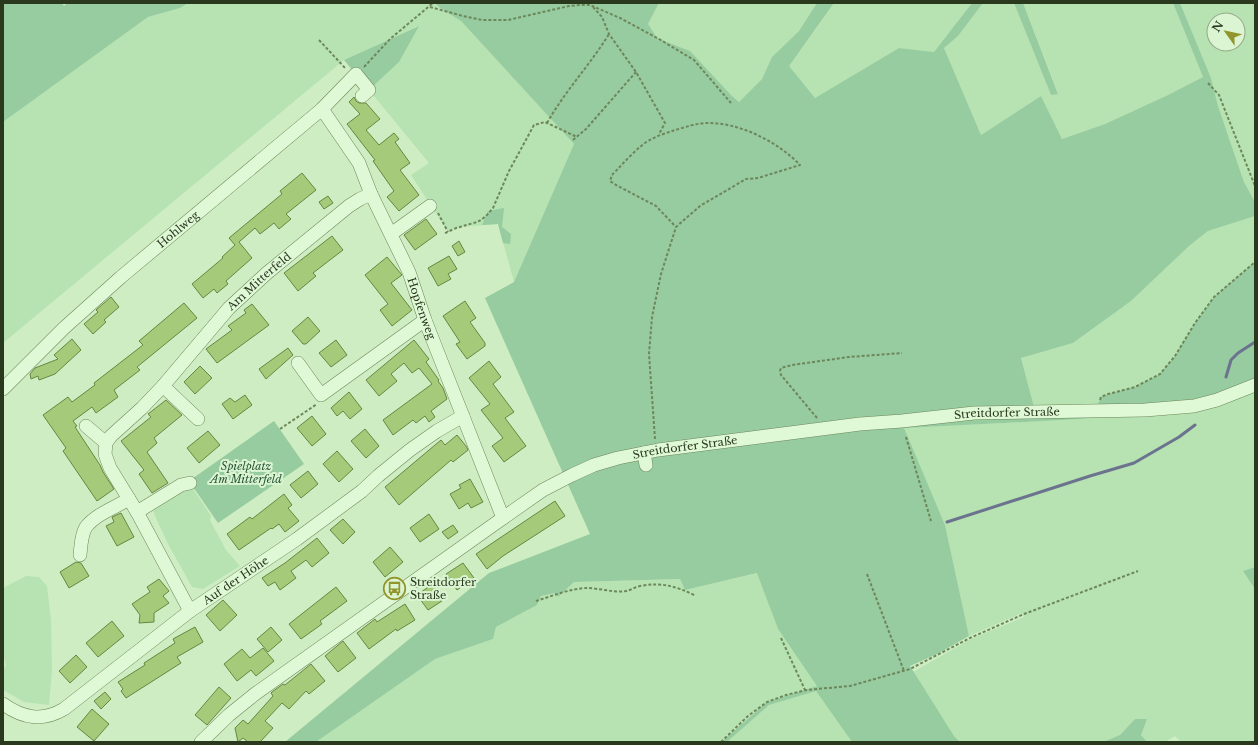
<svg xmlns="http://www.w3.org/2000/svg" width="1258" height="745" font-family="'Libre Baskerville',serif">
<style>
.farmland{fill:#b6e3b1;fill-rule:evenodd}
.green{fill:#97cba0}
.lines{fill:none;stroke-linecap:round;stroke-linejoin:round}
.stream{stroke:#6c738e;stroke-width:3}
.building{fill:#a5cb7a;stroke:#678640}
.minor-casing{stroke:#6d875a;stroke-width:14}
.path{stroke:#6d875a;stroke-width:2;stroke-dasharray:3 2;stroke-linecap:butt}
.minor{stroke:#dff8d6;stroke-width:13}
.labels{text-anchor:middle;stroke-width:4;stroke-linejoin:round;paint-order:stroke}
.street-label{font-size:11px;fill:#2a381e;stroke:#dbf5d3}
.park-label{font-size:11px;font-style:italic;fill:#255433;stroke:#dbf5d3}
.poi-label{font-size:11px;fill:#2a381e;stroke:#dbf5d3;text-anchor:start}
</style>
<rect width="100%" height="100%" fill="#ceedc3"/>
<path class="farmland" d="M188,3h247l5,5 21,13 113,123 -60,138 -16,-58 -38,3 -13,3 -36,-55 18,-12 -60,-73 30,-28 19,-36 -74,34 -341,283v-221l145,-105 32,-9z
M659,3h158l-18,28 -27,26 -10,22 -23,23 -7,-6 -42,-45 -33,-13 -9,-14z
M834,3h138l-38,49 -35,-4 -84,50 -27,-32 28,-37z
M983,3h31l37,92 7,-2 -35,-90h150l30,74 -35,18 -63,29 -43,15 -21,-43 -60,39 -37,-87 14,-12z
M1180,3h75v199l-11,-20 -26,-76 -7,-28zM1214,20h24v24h-24z
M1255,216v46l-41,35 -19,26 -20,33 -15,18 -25,13 -27,7 -7,3 -3,7 -64,3 -13,-49 52,-15 58,-42 58,-55 19,-15z
M1255,385v182l-12,4 12,18v153h-74l-6,-6 -10,6h-18l-6,-7 6,-16h-12l-15,16 -13,7h-147l-6,-6 -41,-64 58,-33 53,-22 -2,-4 -53,23 -24,-111 -42,-97 141,-7 150,-9z
M190,484l21,32 -1,4 16,30 14,16 -37,23 -11,-2 -24,-43 -13,-28 -3,-10z
M758,573l20,56 40,57 -51,16 -38,31 -8,9h-405l119,-83 58,-20 3,-12 41,-22 4,-9 14,-3 3,4 16,-15 106,-3 5,11z
M26,576l13,1 8,9 4,34 1,51 -3,34 -25,-3 -21,-12v-21l3,-3 -3,-14v-64z
M816,691l36,51h-125l42,-37z"/>
<path class="green" d="M3,3h59l2,3 3,-3h121l-8,5 -32,9 -145,105z
M435,3h224l-11,21 9,14 33,13 42,45 7,6 23,-23 10,-22 27,-26 18,-28h17l-45,63 26,32 84,-50 35,4 38,-49h11l-25,33 -14,12 37,87 60,-39 21,43 43,-15 63,-29 35,-18 -30,-74h7l31,75 7,28 26,76 11,20v14l-47,15 -19,15 -58,55 -58,42 -52,15 13,49 64,-3 3,-7 7,-3 27,-7 25,-13 15,-18 20,-33 19,-26 41,-35v123l-60,27 -151,9 -140,7 41,97 24,111 -32,18 -27,12 44,70 6,6h-108l-36,-51 -47,14 -42,37h-6l46,-40 50,-16 -39,-57 -21,-56 -72,17 -5,-11 -106,3 -16,15 -3,-4 -14,3 -4,9 -41,22 -3,12 -58,20 -119,83h-31l204,-169 101,-39 -105,-236 29,-16 60,-138 -113,-123 -21,-13z
M1014,3h9l35,91 -7,1z
M419,26l-20,36 -30,28 -25,-30z
M504,208l-2,19 9,7 -1,10 -7,-1 -5,-19 -16,1 6,-14z
M274,421l30,43 -86,59 -29,-42z
M1255,567v22l-12,-18z
M1135,719h12l-6,16 6,7 -41,-1 14,-6z"/>
<g class="lines">
<path class="stream" d="M1226,377l5,-17 7,-7 17,-11
M947,522l143,-46 44,-13 45,-26 16,-12"/>
</g>
<path class="building" d="M354,97l2,4 3,2h7l14,16 -14,11 13,15 15,-12 5,6 -4,3 15,21 -10,7 19,25 -20,16 -12,-14 7,-6 -21,-30 2,-1 -28,-36 13,-10 -11,-12z
M302,173l14,17 -30,24 5,5 -12,10 -5,-6 -14,11 -5,-6 -16,14 13,16 -26,23 2,3 -11,9 -3,-4 -11,9 -11,-14 31,-26 -1,-1 13,-12 -6,-7 53,-44 -2,-3z
M328,196l5,7 -9,6 -5,-7z
M426,219l11,15 -22,16 -11,-15z
M332,236l11,14 -30,23 3,3 -18,15 -14,-18z
M459,241l6,11 -7,4 -6,-10z
M449,256l8,13 -9,5 3,5 -13,7 -10,-18z
M387,257l15,18 -11,8 21,27 -20,16 -12,-16 8,-6 -23,-29z
M111,297l8,10 -15,13 2,2 -13,12 -9,-10 14,-12 -2,-2z
M465,301l11,17 -6,4 15,21v3l-18,13 -11,-15 4,-2 -17,-26z
M184,303l13,15 -60,49 3,3 -26,20 4,7 -22,16 -4,-6 -19,14 4,5 -2,1 25,38 3,7 11,17 -17,12 -34,-50 3,-3 -23,-33 25,-18 4,5 23,-17 -1,-2 49,-38 -4,-4z
M252,304l17,21 -52,38 -11,-14 26,-19 -4,-4 18,-13 -2,-3z
M308,317l12,14 -14,13h-3l-11,-13z
M72,339l9,11 -26,24 -16,6 -1,-4 -7,3 -1,-5 5,-6 23,-9 -4,-4z
M336,340l11,15 -16,12 -12,-14z
M414,340l15,19 -3,3 13,18 -1,1 5,7 4,11 -16,12 4,6 -6,5 -4,-6 -9,7 -3,-3 -20,15 -10,-15 49,-36 -13,-16 -7,5 -8,-10 -13,11 6,7 -18,15 -13,-16z
M288,348l5,7 -27,24 -7,-10z
M489,361l12,16 -8,7 21,28 -9,6 21,28 -22,16 -12,-16 11,-8 -22,-28 9,-6 -21,-26z
M200,366l12,12 -17,16 -11,-12z
M349,392l13,17 -12,10 -7,-8 -6,5 -6,-8z
M245,395l7,10 -19,14 -11,-15 8,-6 5,4z
M166,400l16,15 -28,23 3,5 -10,9 21,31 -16,10 -13,-19 5,-4 -23,-29 30,-24 -3,-3z
M312,416l14,18 -14,12 -15,-18z
M365,429l14,17 -13,12 -15,-17z
M208,431l12,14 -21,18 -12,-15z
M457,435l9,11 2,4 -15,12 -2,-2 -52,45 -14,-18 56,-47 4,5z
M337,451l16,18 -14,13 -16,-18z
M308,471l10,13 -17,14 -11,-13z
M470,479l13,23 -12,6 -3,-5 -9,6 -9,-15 11,-6 -2,-3z
M284,494l8,11 -4,3 11,13 -14,11 -6,-8 -7,5 -1,-1 -32,22 -12,-16 23,-17 2,2z
M555,501l10,15 -62,40 -16,13 -11,-15z
M121,513l13,24 -17,9 -11,-20 8,-4 -2,-5z
M429,514l10,15 -19,13 -10,-14z
M343,519l12,13 -12,12 -13,-14z
M453,525l5,7 -10,7 -6,-7z
M317,538l12,15 -17,14 -6,-7 -15,11 5,7 -16,12 -5,-8 -7,4 -6,-8 23,-15z
M390,547l13,15 -18,15 -12,-15z
M76,562l5,1 8,13 -20,12 -9,-16z
M463,563l11,15 -17,12 -11,-16z
M159,579l10,12 -6,5 6,7 -15,10v9l-15,1 1,-8 -8,-11 18,-12 -3,-5z
M434,583l11,16 -17,11 -11,-15z
M336,587l11,14 -27,20 2,3 -21,15 -12,-15z
M223,600l14,15 -17,16 -14,-16z
M405,604l10,16 -18,11 -1,-2 -27,20 -12,-16 18,-14 2,3z
M112,621l12,15 -26,21 -12,-14z
M195,627l8,15 -26,15 4,6 -55,35 -5,-7 2,-2 -5,-7 27,-17 -1,-2 31,-20 -2,-4z
M271,627l11,13 -14,12 -11,-13z
M343,641l13,17 -18,14 -13,-16z
M263,648l11,13 -18,15 -5,-6 -14,11 -13,-17 18,-15 8,9z
M76,655l11,12 -17,16 -11,-12z
M311,664l14,17 -16,13 -3,-3 -17,18 -7,-6 -17,18 8,7 -13,14h-12l-5,-4 -5,4 -3,-14 8,-8 5,4 25,-28 -2,-3 1,-1 11,-8 2,1z
M219,687l12,11 -24,27 -12,-10z
M105,692l6,7 -10,10 -7,-8z
M92,709l17,15 -15,17 -17,-14z"/>
<g class="lines">
<defs>
<g id="minor">
<path id="s1" d="M322,109l37,54 12,31 38,78 16,48 78,198"/>
<path d="M391,234l39,-28"/>
<path d="M298,363l23,32 104,-75"/>
<path d="M163,386l35,33"/>
<path id="s2" d="M3,389l61,-61 57,-51 201,-168 34,-35 13,16 -7,6"/>
<path d="M86,426l20,17"/>
<path d="M644,453l2,12"/>
<path d="M137,512l44,-27 9,-2"/>
<path d="M80,555c1,-9 1,-20 6,-28 10,-13 30,-20 43,-28"/>
<path id="s3" d="M190,611l-53,-99 -27,-44 -5,-14 1,-11 5,-7 31,-28 21,-22 66,-78 38,-35 82,-67 11,-7 11,-5"/>
<path id="s4" d="M3,704c20,14 39,18 61,5l126,-98 107,-72 65,-48 16,-15 32,-26 27,-19 26,-15"/>
<path id="s5" d="M201,742l28,-27 26,-21 248,-176 40,-28 29,-15 22,-10 24,-7 40,-8 202,-26 42,-3 72,-8 171,-3 49,-4 23,-6 38,-15"/>
</g>
</defs>
<use href="#minor" class="minor-casing"/>
<path class="path" d="M430,7l33,9 19,4h26l61,-14 11,-1h10l30,13 39,21 35,21 37,43
M593,7l9,10 7,17 27,38 29,51 -6,11
M319,40l27,29
M364,67l26,-28 43,-36
M1208,83l11,12 36,91
M547,123c18,-32 43,-58 62,-89
M573,140l13,-11 50,-57
M438,213l10,19
M445,233c5,-2 10,-5 15,-6 18,-6 20,-3 33,-19l16,-37 25,-46 11,-3 32,15
M1100,400l1,-3 7,-3 27,-7 25,-13 15,-18 20,-33 19,-26 41,-35
M817,418l-36,-43 -1,-4 1,-3 11,-3 57,-8 53,-4
M280,429l37,-25
M906,437l25,84
M655,439l-6,-85 3,-37 9,-43 15,-47 24,-21 46,-27 12,-1 42,-13c-22,-23 -59,-42 -92,-42 -11,0 -22,4 -33,7 -8,3 -17,5 -25,10 -11,5 -29,26 -38,35l-2,6 6,4 40,21 20,21
M867,574l37,97
M536,601c16,-5 33,-12 50,-13 13,0 28,5 40,3 5,-1 9,-4 14,-5 22,-4 36,0 56,10
M781,638l24,52
M721,742l27,-26 19,-14 19,-7 20,-5 44,-4 60,-17 60,-31 54,-24 114,-43"/>
<use href="#minor" class="minor"/>
</g>
<defs>
<symbol id="bus-ring" viewBox="-11 -11 22 22"><circle r="9.5" fill="#dbf5d3" stroke="#91952b" stroke-width="1.5"/><path d="M-5-6H5V4H4V6H2V4H-2V6H-4V4H-5ZM-3.5-4V0h7V-4ZM-3.5 1.2v1.5H-2V1.2ZM2 1.2v1.5H3.5V1.2Z" fill="#91952b"/></symbol>
</defs>
<g fill-rule="evenodd">
<use href="#bus-ring" x="382" y="576" width="25" height="25"/>
</g>
<g class="labels">
<g class="street-label">
<text dy="4" stroke="none"><textPath href="#s2" startOffset="237">Hohlweg</textPath></text>
<text dy="4" stroke="none"><textPath href="#s3" startOffset="413">Am Mitterfeld</textPath></text>
<text dy="4" stroke="none"><textPath href="#s1" startOffset="224">Hopfenweg</textPath></text>
<text dy="4" stroke="none"><textPath href="#s5" startOffset="899">Streitdorfer Straße</textPath></text>
<text dy="4" stroke="none"><textPath href="#s5" startOffset="575">Streitdorfer Straße</textPath></text>
<text dy="4" stroke="none"><textPath href="#s4" startOffset="280">Auf der Höhe</textPath></text>
</g>
<g class="park-label">
<text x="246" y="470">Spielplatz<tspan x="246" dy="13">Am Mitterfeld</tspan></text>
</g>
<g class="poi-label">
<text x="410" y="586">Streitdorfer<tspan x="410" dy="13">Straße</tspan></text>
</g>
</g>
<rect width="1258" height="745" fill="none" stroke="#2a381e" stroke-width="8"/>
<g transform="translate(1226 32) rotate(303)"><circle r="19" fill="#dbf5d3" stroke="#94a98b"/>
<path d="M0-3L7 15L0 10L-7 15Z" fill="#91952b"/>
<text y="-6" font-size="11" font-weight="bold" text-anchor="middle" fill="#2a381e">N</text>
</g>
</svg>
